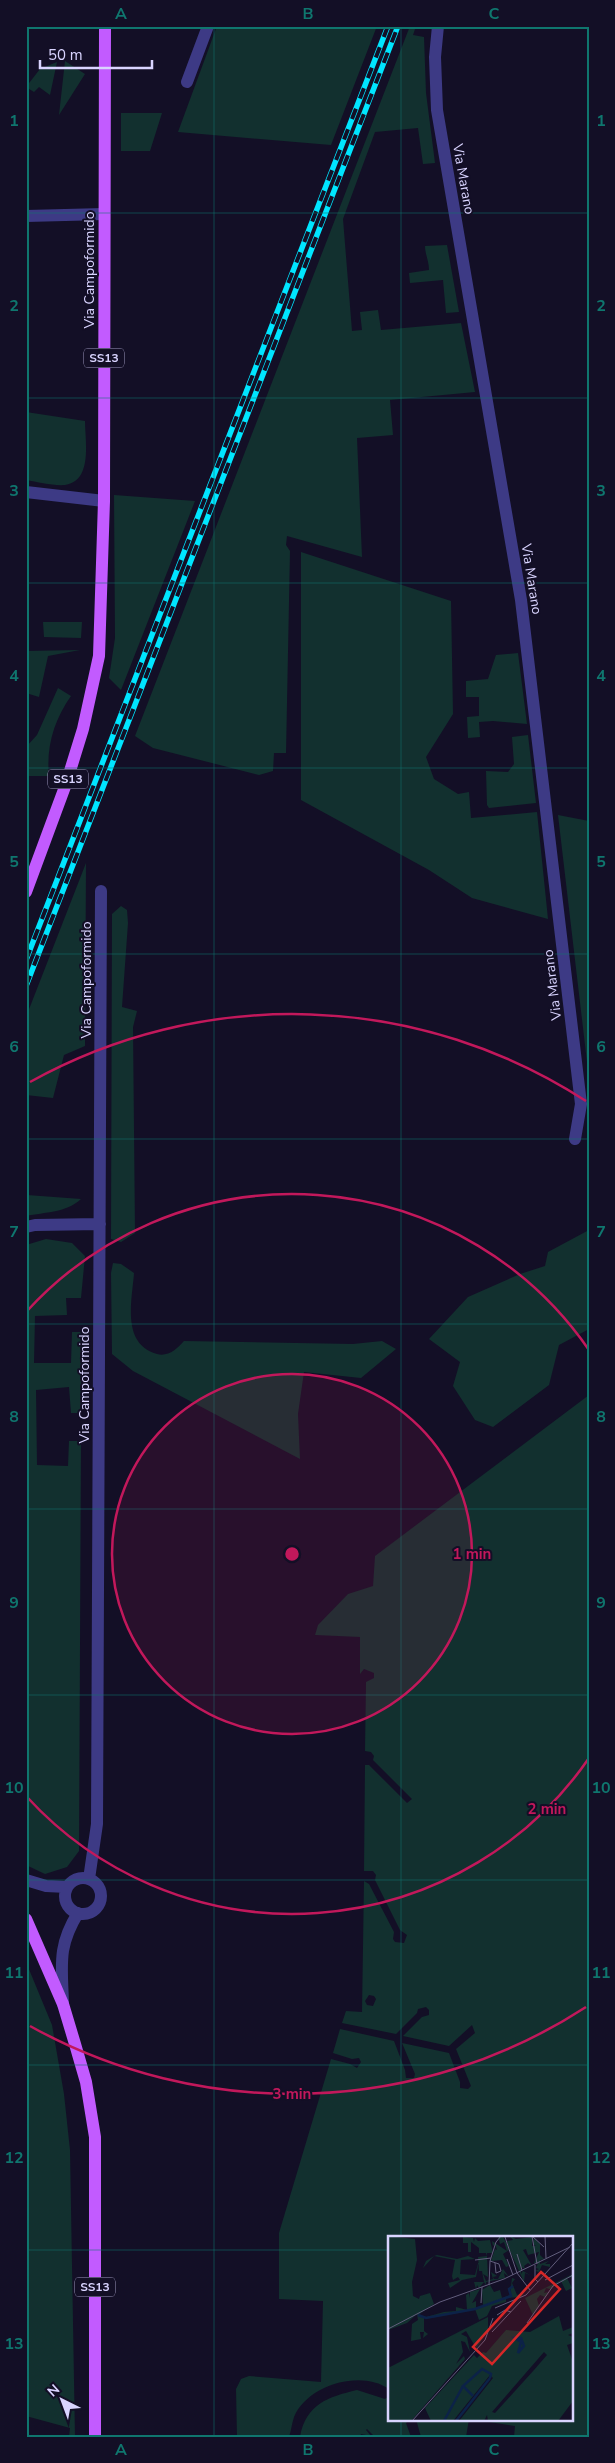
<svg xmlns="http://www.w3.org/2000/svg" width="615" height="2463" font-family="'Nunito Sans',sans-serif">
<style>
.green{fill:#12302f;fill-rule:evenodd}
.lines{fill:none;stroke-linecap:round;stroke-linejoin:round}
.minor{stroke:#3d3a85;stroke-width:12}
.major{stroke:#c25bff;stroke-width:12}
.rail-casing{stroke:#00e5ff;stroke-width:5.5}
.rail{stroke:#130f26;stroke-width:4;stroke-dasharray:11;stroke-linecap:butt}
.grid{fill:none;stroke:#0f766e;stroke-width:1;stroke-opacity:0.55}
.ring{fill:none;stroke:#c2185b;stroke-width:2.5}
.labels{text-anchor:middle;stroke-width:4;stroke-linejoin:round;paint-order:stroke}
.shield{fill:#130f26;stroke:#9e99be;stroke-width:1}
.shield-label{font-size:12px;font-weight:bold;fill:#d9d4ff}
.street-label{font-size:14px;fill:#d9d4ff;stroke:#130f26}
.inset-river{fill:none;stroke:#0c2248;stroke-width:2.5}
.inset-road{fill:none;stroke:#625e7d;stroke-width:1}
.view{fill:#d62828;fill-opacity:0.15;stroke:#d62828;stroke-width:2.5}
.inset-edge{fill:none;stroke:#d9d4ff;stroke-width:2.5}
.centre{fill:#c2185b;stroke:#130f26;stroke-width:2.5}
.ring-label{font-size:15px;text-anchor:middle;font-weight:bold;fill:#c2185b;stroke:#130f26;stroke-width:4;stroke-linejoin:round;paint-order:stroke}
.neatline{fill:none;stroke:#0f766e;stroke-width:2}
.grid-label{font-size:16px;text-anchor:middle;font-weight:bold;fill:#0f766e}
</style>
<rect width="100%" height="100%" fill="#130f26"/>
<path class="green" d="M217,26h160l-46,119 -153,-13z
M410,26h6l-3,9 11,2 2,56 9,70 -12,1 -5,-36 -43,4 -32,87 9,112 10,-1 -2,-18 18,-2 3,20 80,-7 14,69 -85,8 3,35 -36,3 5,119 -75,-21 -1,9 4,6 -4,202h-12l-1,18 -14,4 -106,-27 -18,-12z
M65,61l20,13 -26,41z
M57,62l-7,33 -11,-8 -5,5 -8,-5 14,-18z
M121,113h41l-12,38h-29z
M447,245l12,67 -13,1 -3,-33 -33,3 -1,-10 20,-3c0,-9 -4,-16 -4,-24z
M26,412l59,9c0,20 8,60 -20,64 -12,1 -27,-3 -39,-5z
M114,495l81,6 -74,189 -12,-12 6,-40z
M301,552l150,49 2,113 -27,43 8,22 24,15 11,-2 2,26 66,-6 11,107 -76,-21 -43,-28 -128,-70z
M43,622h39l-1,16 -37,-1z
M80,650l-32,6 -9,41 -13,-4v-42z
M518,653l9,71 -34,-3 -14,1 1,15 -12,1 -1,-21 12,-1v-19h-13v-16l22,-2 8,-24z
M58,688l13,8c-17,24 -25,51 -22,80h-23v-29l11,-12z
M528,735l8,68 -47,5 -2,-3 -1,-34 22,1 6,-8 -2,-27z
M558,815l31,6v258z
M86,863l-1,183 -21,9 -11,43 -27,-3v-78z
M121,906l6,4 1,13 -6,84 15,4 -4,16 2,206 -14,9 -10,-3 1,-325z
M26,1194l1,1 54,4c-15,14 -36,13 -55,17z
M589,1230v99l-30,16 -10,40 -56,42 -18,-7 -22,-34 7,-24 -31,-23 39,-42 52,-23 25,-8 3,-14z
M46,1239l26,4 13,13 -4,42h-15l1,17 -32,1 -1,47h37l1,-31h9v81h-10l-2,-26 -33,3 1,75 31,1 1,-25h12l-2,410 -12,16 -22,7 -19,-9v-620z
M113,1263l8,1 13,9c-2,28 -13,71 23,81 11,3 20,-5 27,-13l169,3 29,-3 14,8 -35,29 -57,-6 -6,42 2,45 -167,-88 -21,-17 -1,-81z
M589,1395v1042h-75l1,-11 -45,-7h101v-182h-182v152c-28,-20 -82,-4 -95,28 -2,6 -3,14 -5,20h-52l-1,-48 5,-10 8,-3 72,6 2,-81 -44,-2v-66l52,-174 19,5 7,4 4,-6 -2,-4 -7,1 -19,-6 7,-24 54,12 11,29 1,8h8l1,-4 -13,-31 47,10 11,29v6l8,1 3,-3 -15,-37 19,-16 -3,-8 -23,21 -46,-10 19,-19 7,-2v-5l-3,-3 -8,2 -1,4 -21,21 -54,-11 4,-12 16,1 2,-131 5,3 25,48 -1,7 2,3 9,1 3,-8 -7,-5 -25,-50 1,-5 -3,-4h-9l1,-106h4l38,38 5,-4 -39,-39 1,-4 -3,-4 -6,-1 1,-69 8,-4v-5l-10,-4 -4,5v-37l-45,-2 3,-10 30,-31 25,-8 2,-30zM369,1995l5,1 2,3 -3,7 -6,-1 -2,-4z
M26,1962l26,63 12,69 6,56 5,287h-6l1,-9 -44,-12z
M357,2390l28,9 4,-3v23h21l-4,4 5,14h-36l-8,-8 -1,1 5,6 -10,-2 -1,3h-60c6,-33 28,-40 57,-47z
M416,2419h53l-3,18h-45z"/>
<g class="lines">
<path class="minor" d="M438,26l-3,31 2,53 84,490 60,504 -6,35
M187,82l21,-56
M26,216l78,-2
M26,492l78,9
M26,1227l9,-2 65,-1
M65 1896a18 18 0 1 1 36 0a18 18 0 1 1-36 0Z
M89,1879l8,-55 4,-933
M26,1880l20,6 21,1
M63,2004c-1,-38 -6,-57 15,-91"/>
<path class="major" d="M26,892l40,-108 17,-55 16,-73 5,-155 1,-475
M26,1919l37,85 12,40 11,38 9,55v300"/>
<defs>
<path id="rail" d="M26,960l362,-934
M26,986l372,-960"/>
</defs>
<use href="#rail" class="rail-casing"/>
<use href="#rail" class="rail"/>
</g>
<path class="grid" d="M214,26v2411M401,26v2211M26,213h563M26,398h563M26,583h563M26,768h563M26,954h563M26,1139h563M26,1324h563M26,1509h563M26,1695h563M26,1880h563M26,2065h563M26,2250h363M571,2250h18M401,2419v18"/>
<circle cx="292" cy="1554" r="180" fill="#c2185b" fill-opacity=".12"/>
<g class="ring">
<circle cx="292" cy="1554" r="180"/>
<path d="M589 1758A360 360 0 0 1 27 1797M27 1311A360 360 0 0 1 589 1350"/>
<path d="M586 2007A540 540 0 0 1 30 2026M30 1082A540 540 0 0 1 586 1101"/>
</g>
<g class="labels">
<g class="shield">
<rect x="84" y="348.5" width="40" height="19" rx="4"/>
<rect x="48" y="769.5" width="40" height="19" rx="4"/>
<rect x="75" y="2277.5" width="40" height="19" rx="4"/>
</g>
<g class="shield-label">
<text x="104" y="362">SS13</text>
<text x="68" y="783">SS13</text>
<text x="95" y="2291">SS13</text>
</g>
<g class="street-label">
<text transform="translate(464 179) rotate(80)" y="5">Via Marano</text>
<text transform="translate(89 270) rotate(-90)" y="5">Via Campoformido</text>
<text transform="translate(532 579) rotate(81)" y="5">Via Marano</text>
<text transform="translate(86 980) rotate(-90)" y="5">Via Campoformido</text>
<text transform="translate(552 985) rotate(-97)" y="5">Via Marano</text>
<text transform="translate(84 1385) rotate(-90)" y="5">Via Campoformido</text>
</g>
</g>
<g transform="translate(388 2236)">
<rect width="185" height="185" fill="#130f26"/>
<path d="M0,0l27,3 2,21 -5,22 1,14 6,3 1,-3 10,-3 4,11 -16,11 8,2 18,-5 12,-1v-4l11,3 -1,-15 3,-2 1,5v-6l10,-3 -8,14 4,-2v7l7,-2 -1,-16 8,-5 4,7 6,-2 2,8 8,-3 2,-17 3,1 -3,4 5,12 7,-2 -3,4 -15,1v4l-14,4 -5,10 -8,4 -4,-11 -51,9v13l4,3 -5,4 1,-6h-4l1,7 -10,2 1,-17 6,-4 -1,-6 -10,9 -19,7zM110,0l5,1 4,7 2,6 -6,4 6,12 -3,1 -4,-7 -11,1 4,-12 2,1 -2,-6 -2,2 -1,-5 15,10 -3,-9 -4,2zM122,0l6,3 16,-2v9h4l-3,-2 1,-6 6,6v11l4,4 -4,1v4l9,-3 -4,3h5v3l-8,-2 -3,7 -4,-1 4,-2 -3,-1 2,-5h-4l5,-11 -11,3 -2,-6 -3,1 9,16 -4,-3 -4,3 1,3 -4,-2v7l2,-3 7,4 -5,-2 -1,9 -14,-31 -3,-10 6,-1zM75,1l10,1 1,4 1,-4 3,3 12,-1 3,13h-6v3l-1,-3h-7v-5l-8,-6v10h-3v-9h-5zM46,20l-11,12 3,-7 8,-5 3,-1 20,4 11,-3 7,3 -14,1 -1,14 15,1 4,-15 -3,17 -14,3 -12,8 -2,-5 12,-3 -2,-3 -5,3 -1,-4 3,-16zM99,20l1,21 -5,-3 3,7 7,-2 -2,-7 6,4 -4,1 1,2h4l5,-10 6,8 -5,-4 1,5 -19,4v3l-2,-3 -5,6 -2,-3 -1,4 -2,-7h10l-2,-11h-3l-1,-14zM185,38v3l-6,1 5,10 -6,3 -5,-10 -11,8 -4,-1 -2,5 4,-1 -3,5 -5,-2 -3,4 2,7 -6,9 -8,-17zM171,80l4,15 10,-4v6l-5,2 5,2v6l-6,2 6,17v39l-15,20h-70l-1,-6 -3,6h-25l34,-43 -3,-3 -37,46h-22l-6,-13 49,-53 3,3 6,-6 3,1 20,-23 24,2zM156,116l3,3 -13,15 -39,43 -3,-1zM100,81v14l-12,17 -10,-17 -5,3 6,3 3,15 -5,-10 -4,-1 2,11 -7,12 8,-8 1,3 -54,62h-23v-53z" fill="#12302f" fill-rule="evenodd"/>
<path class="inset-river" d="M30,79l8,3 49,-9 36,-13 -2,-7 4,-3M127,102h6l3,8 -6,7 3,-11zM85,160l-10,-10 19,-17 9,5 -1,4M56,185l19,-35M68,185l34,-43"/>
<path class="inset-road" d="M75,0h27M144,0l5,28M144,0l12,11M157,0l1,22M117,1l12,36 13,17M129,18l5,16M119,23l6,16M87,24l16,-2M102,25l9,3 2,7 -5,2 -1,-10M147,29v14l3,3M157,44l28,-15M101,49l1,-24 6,-19 5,-6M93,67l1,-16M107,72l31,-13 47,-52M109,79l8,-5 6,2M139,87l26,-37 20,-11M0,93l52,-27 64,-23 66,-32M104,96l29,-31M24,185l73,-81 8,-22"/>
<path class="view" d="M153,36l19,17 -68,75 -19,-17z"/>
<rect width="185" height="185" class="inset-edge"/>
</g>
<circle cx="292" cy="1554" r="8" class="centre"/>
<g class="ring-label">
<text x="472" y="1559">1 min</text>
<text x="547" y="1814">2 min</text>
<text x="292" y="2099">3 min</text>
</g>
<rect width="615" height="2463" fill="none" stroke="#130f26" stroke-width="55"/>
<g transform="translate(62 2400) rotate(318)" stroke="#130f26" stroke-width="4" paint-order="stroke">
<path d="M0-4L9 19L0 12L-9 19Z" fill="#d9d4ff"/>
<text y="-8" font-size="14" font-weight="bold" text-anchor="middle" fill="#d9d4ff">N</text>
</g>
<path d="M40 60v8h112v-8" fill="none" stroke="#d9d4ff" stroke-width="2.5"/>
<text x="48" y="60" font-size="15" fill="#d9d4ff" stroke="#130f26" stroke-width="4" paint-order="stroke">50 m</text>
<rect x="28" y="28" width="560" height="2408" class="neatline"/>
<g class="grid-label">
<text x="121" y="19">A</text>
<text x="308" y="19">B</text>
<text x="494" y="19">C</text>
<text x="14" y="126">1</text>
<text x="601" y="126">1</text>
<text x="14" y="311">2</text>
<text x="601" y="311">2</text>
<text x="14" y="496">3</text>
<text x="601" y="496">3</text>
<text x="14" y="681">4</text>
<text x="601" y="681">4</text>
<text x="14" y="867">5</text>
<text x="601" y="867">5</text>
<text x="14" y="1052">6</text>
<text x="601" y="1052">6</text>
<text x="14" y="1237">7</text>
<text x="601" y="1237">7</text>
<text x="14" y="1422">8</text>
<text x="601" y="1422">8</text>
<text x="14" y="1608">9</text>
<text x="601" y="1608">9</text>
<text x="14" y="1793">10</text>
<text x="601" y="1793">10</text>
<text x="14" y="1978">11</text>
<text x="601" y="1978">11</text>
<text x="14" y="2163">12</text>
<text x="601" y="2163">12</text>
<text x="14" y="2349">13</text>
<text x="601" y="2349">13</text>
<text x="121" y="2455">A</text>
<text x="308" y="2455">B</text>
<text x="494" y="2455">C</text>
</g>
</svg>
